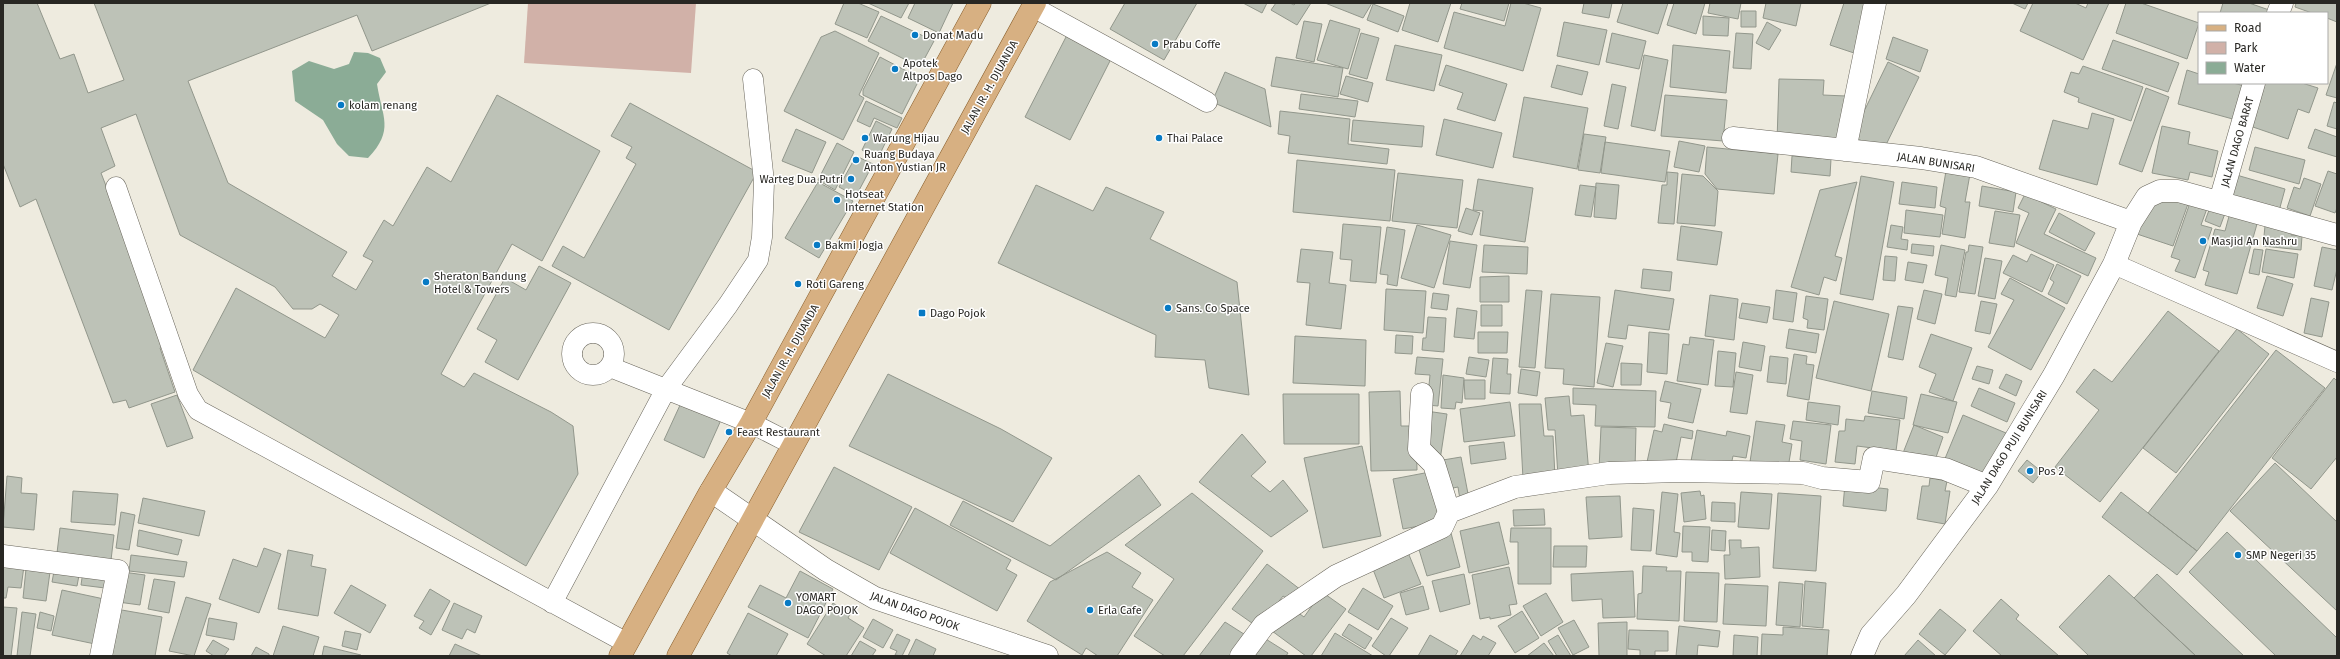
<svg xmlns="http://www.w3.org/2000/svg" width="2340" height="659" font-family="'Fira Sans',sans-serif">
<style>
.green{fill:#d1b1a8}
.water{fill:#8bac96}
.building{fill:#bdc2b7;stroke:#92978c}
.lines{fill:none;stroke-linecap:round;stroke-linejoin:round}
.service-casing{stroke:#68655b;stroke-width:21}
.minor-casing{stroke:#68655b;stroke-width:23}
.primary-casing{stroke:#895e2b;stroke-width:23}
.service{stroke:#fff;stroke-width:20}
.minor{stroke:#fff;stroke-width:22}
.primary{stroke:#d7b082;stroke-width:22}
.poi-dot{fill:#077ac4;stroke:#fff;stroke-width:1.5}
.labels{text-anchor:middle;stroke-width:3;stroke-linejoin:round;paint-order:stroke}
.poi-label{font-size:11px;fill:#282723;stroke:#fff;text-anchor:start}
.street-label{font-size:11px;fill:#282723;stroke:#fff}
</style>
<rect width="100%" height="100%" fill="#eeebdf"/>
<path class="green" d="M528,3h168l-5,70 -167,-10z"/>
<path class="water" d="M354,52l14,1 12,5 6,14 -9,12c5,33 18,46 -9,74l-19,-2 -12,-12 -14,-24 -28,-19 -3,-30 17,-10 25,8 15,-5z"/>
<path class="building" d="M3,3h34l23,56 14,-5 14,39 36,-13 -30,-77h397l-119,48 -15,-36 -169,66 40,102 119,69 -15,24 24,14 17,-29 -10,-5 21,-36 9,6 34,-59 24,15 46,-87 103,56 -58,110 -30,-17 -71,130 23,13 10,-14 77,39 22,14 5,48 -52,92 -333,-196 43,-82 89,50 14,-23 -19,-11 -8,5h-19l-18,-22 -95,-52 -44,-121 -35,14 14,38 -14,7 67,172 -8,3 15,44 -46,16 -3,-8 -13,3 -77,-204 -16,8 -17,-43z
M844,3h14l21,9 -12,26 -32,-14z
M868,3h41l-8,15z
M915,3h38l-14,30 -31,-15z
M1125,3h72l-33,57 -54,-31z
M1243,3h24l-5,10z
M1276,3h14l4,2 2,-2h15l-14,22 -26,-15z
M1325,3h47l-9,15z
M1410,3h41l-13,39 -36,-12z
M1462,3h47l-5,18 -44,-12z
M1511,3h12l18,5 -18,63 -79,-23 10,-36 51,14z
M1584,3h28l-3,15 -27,-5z
M1623,3h45l-10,31 -41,-12z
M1674,3h31l-9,31 -29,-9z
M1710,3h31l-3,16 -30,-6z
M1766,3h35l-5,23 -33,-8z
M1844,3h26l-16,50 -24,-8z
M2012,3h16l-3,6z
M2033,3h42l11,5 2,-5h21l-26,57 -63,-29z
M2126,3h15l58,20 -12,36 -71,-26z
M2223,3h26l23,8 -1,2h-51z
M2296,3h41v19l-10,-4v-5h-15l-17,-6z
M1373,4l31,12 -6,16 -31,-12z
M1741,11h15v16h-15z
M881,16l53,25 -14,26 -52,-26z
M1703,16l26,2 -1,18 -25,-1z
M1330,20l30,9 -12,40 -31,-9z
M1304,21l18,3 -8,38 -18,-4z
M1564,22l43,8 -8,35 -42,-9z
M1767,22l14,8 -12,20 -13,-7z
M835,31l44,22 -20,42 5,3 -21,42 -59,-29 37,-74z
M1361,33l18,5 -12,41 -18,-5z
M1612,33l34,8 -7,28 -33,-7z
M1736,33l17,1 -2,35 -18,-1z
M1067,35l45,22 -42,83 -45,-23z
M1893,37l35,13 -8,22 -34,-13z
M2113,40l66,23 -11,29 -66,-23z
M1395,45l47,10 -8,36 -48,-11z
M1673,45l57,6 -4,42 -56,-6z
M1644,55l24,5 -13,71 -24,-5z
M880,57l40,21 -18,36 -39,-19v-5z
M1276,57l67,11 -5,29 -67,-11z
M1888,62l31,15 -36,74 -31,-15z
M2337,63v35l-11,-3z
M1446,65l61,19 -12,37 -38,-12 6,-16 -24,-8z
M1557,65l31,7 -6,23 -31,-8z
M2083,66l60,21 -12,34 -53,-19 1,-4 -15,-6 7,-20 8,2z
M2187,70l12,4v9h34l16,4 -9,34 -62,-17z
M1225,72l40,17 6,38 -59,-25z
M1346,76l27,7 -5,19 -28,-8z
M1779,79l45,1 -1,15 23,1 -2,44 -67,1z
M2265,83h37l16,5 -9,25 -11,-4 -10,30 -38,-13z
M1612,84l14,3 -8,42 -14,-3z
M2146,88l23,9 -27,75 -23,-8z
M1301,94l57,7 -3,16 -56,-8z
M1665,95l62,5 -4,41 -62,-5z
M1524,97l64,11 -11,61 -64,-12z
M866,101l36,17 -5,10 -23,-10 -4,9 -13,-6z
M2334,102l3,1v26l-10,-3z
M630,103l127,69 -88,158 -117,-64 11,-20 21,12 52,-94 -10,-6 6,-11 -21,-11z
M1280,111l70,8 -2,25 41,5 -2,15 -99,-11 2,-17 -12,-2z
M2092,113l22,6 -17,66 -58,-16 14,-49 35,9z
M1444,119l58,14 -9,35 -57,-13z
M1353,120l71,6 -2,21 -71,-6z
M876,121l16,8 -14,29 -16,-8z
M2162,126l28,6 -2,12 30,7 -6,26 -22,-5 -2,8 -36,-7z
M796,129l30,13 -14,31 -30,-12z
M2315,129l22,8v20l-29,-9z
M1584,134l22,3 -6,36 -22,-3z
M1679,141l26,5 -6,26 -25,-5z
M1605,142l65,9 -5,31 -64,-9z
M837,143l17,9 -19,38 -17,-10z
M1707,147l71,7 -4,40 -57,-5 -12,-15z
M2255,147l50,13 -6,24 -50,-14z
M856,156l17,8 -17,32 -17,-9z
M1792,156l39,3 -1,17 -39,-4z
M1297,160l98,10 -5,51 -97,-9z
M1946,171l24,3 -5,28h5l-5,36 -23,-4 4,-26 -6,-2z
M2328,171l9,3v34l-2,5 -20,-7z
M1667,172l11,1 -4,51 -16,-1 4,-38h5z
M1398,173l65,7 -6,48 -65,-7z
M1682,174l21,2 15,15 -3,35 -38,-3z
M2233,174l52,15 -6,22 -52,-15z
M1861,176l33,6 -21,118 -33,-6z
M2304,178l17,6 -11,32 -23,-8 7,-21 6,2z
M1478,179l55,9 -8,54 -45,-7 3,-24 -10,-1z
M818,182l35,19 -34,57 -34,-20z
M1857,182l-22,74 7,2 -6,23 -12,-4 -5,18 -28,-8 29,-97z
M1902,182l35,5 -2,21 -36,-4z
M1596,183l23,2 -3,34 -22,-2z
M1036,185l57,26 13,-24 58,25 -14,27 87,43 12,113 -40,-7 -4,-28 -50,-3 1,-22 -158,-72z
M1580,185l16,2 -5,30 -16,-2z
M1982,186l34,6 -3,20 -34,-6z
M2025,194l31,15 -12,25 52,24 -8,18 -72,-33 13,-30 -11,-5z
M2192,197l17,6 -8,22 11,3 -17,50 -20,-7 5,-11 -9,-3z
M2149,198l40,3 -16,45 -36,-12z
M2212,202l15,6 -7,19 -15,-6z
M1466,208l14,5 -8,22 -14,-4z
M2231,209l28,8 -22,77 -32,-9 4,-13 -6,-2 12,-41 10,2z
M1906,210l37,5 -3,22 -36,-4z
M1995,211l25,4 -6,32 -25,-4z
M2059,213l36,20 -10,18 -36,-19z
M1343,224l38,3 -5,56 -26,-2 2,-21 -12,-1z
M1417,225l34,10 -17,53 -33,-10z
M1891,225l12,2 -2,12 7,1 -1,10 -20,-3z
M1681,226l41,6 -5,33 -40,-5z
M2265,226l27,2 -1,7 11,1 -1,14 -38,-4z
M1387,227l18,3 -8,56 -10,-2 1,-9 -8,-1z
M1450,241l27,4 -7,43 -27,-4z
M1912,244l22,2 -1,10 -22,-3z
M1484,245l44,2 -1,27 -45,-2z
M1941,245l24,5 -9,47 -11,-2 3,-17 -13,-3z
M1969,245l14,2 -8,47 -16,-2 7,-40h2z
M2322,247l15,3v19l-5,21 -18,-4z
M1301,249l32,3 -4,31 17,2 -5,44 -35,-4 4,-42 -13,-1z
M2254,249l9,1 -4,25 -10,-2z
M2266,249l32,5 -4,24 -32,-6z
M2031,254l23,11 -12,27 -39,-19 10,-18 14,7z
M1885,256l12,1 -2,24 -12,-1z
M1985,258l17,3 -7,38 -17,-3z
M1908,262l19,3 -4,18 -18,-3z
M2057,264l24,12 -14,28 -19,-10 6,-12 -4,-3z
M539,266l32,17 -53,97 -33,-18 12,-22 -20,-11 28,-51 21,12z
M1643,269l29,3 -2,19 -29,-3z
M1509,276v26h-29v-25z
M2267,276l26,8 -10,32 -26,-8z
M2010,278l55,30 -34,62 -43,-23 26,-47 -13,-6z
M1386,289l40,2 -3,42 -39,-3z
M1526,290l16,1 -7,77 -16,-1z
M1615,290l59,9 -5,31 -41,-5 -2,14 -18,-2z
M1776,290l21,3 -4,29 -20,-3z
M1924,290l18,4 -7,30 -18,-5z
M1433,293l16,2 -2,15 -16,-2z
M1551,294l49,3 -6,90 -31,-3 1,-15 -19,-1z
M1710,295l28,4 -4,41 -29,-4z
M1806,296l22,3 -4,31 -17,-2 1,-8 -5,-2z
M2311,298l18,4 -7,35 -18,-4z
M1834,301l55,13 -18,77 -55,-13z
M1981,301l16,3 -7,30 -15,-3z
M1742,303l28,4 -3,16 -28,-5z
M1481,305h21v21h-21z
M1898,306l15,2 -10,52 -15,-3z
M1457,308l20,3 -3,28 -20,-2z
M2168,311l51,40 -119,151 -45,-35 44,-57 -23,-18 18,-23 18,13z
M1428,317l18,1 -2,34 -22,-2 1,-12h3z
M1789,329l30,5 -3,19 -30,-5z
M2237,329l32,25 -93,119 -33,-25z
M1478,332h30l-1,21h-29z
M1649,332l20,2 -2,40 -20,-2z
M1931,334l41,14 -19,53 -24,-9 7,-18 -17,-7z
M1396,335l17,1 -1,18 -17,-1z
M1295,336l71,4 -1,46 -72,-3z
M1690,337l24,3 -6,45 -31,-4 6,-37 6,1z
M1743,342l22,4 -4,25 -22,-4z
M1606,343l17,3 -10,41 -16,-4z
M2276,350l49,38 -128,163 -49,-38z
M1718,351l18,2 -3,34 -18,-1z
M1794,354l13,2 -1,8 8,1 -5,35 -22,-4z
M1770,356l18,2 -2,26 -19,-2z
M1417,357l26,2 -5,47 -11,-1 3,-30 -15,-1z
M1469,357l20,3 -3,17 -20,-3z
M1493,358l15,1 -1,15h4l-1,20 -20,-1z
M1621,363l21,1 -1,21h-20z
M1977,366l16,4 -4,14 -17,-5z
M1521,369l19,3 -3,24 -19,-3z
M1736,372l17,3 -6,39 -17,-2z
M888,374l113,55 51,29 -39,64 -164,-76z
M2006,374l16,7 -6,15 -17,-8z
M1443,375l21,3 -2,25 -6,-1 -1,7 -14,-1z
M2334,378l3,3v76l-26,32 -39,-31z
M1464,380h21v19h-20z
M1665,381l36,8 -8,34 -25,-5 3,-15 -11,-2z
M1573,388l83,3 -1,36 -60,-1 1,-21 -23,-1z
M1979,388l36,15 -8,19 -36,-16z
M1400,391l1,35h15l1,44 -46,1 -2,-79z
M1872,391l35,6 -3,22 -36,-6z
M1283,394h76v50h-75z
M1921,394l36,8 -9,31 -35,-8z
M177,395l16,43 -26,9 -16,-43z
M1569,396l2,20 13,-1 5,59 -31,2 -3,-46h-7l-3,-32z
M1510,402l5,34 -51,6 -4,-33z
M1808,402l32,4 -2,19 -32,-5z
M681,403l40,17 -17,38 -40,-18z
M1519,404h22l3,32h9l2,41 -32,2z
M1426,411l21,3 -7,46 -20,-12z
M1963,415l43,18 -20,46 -42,-18z
M1865,416l35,4 -4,31 -39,-5 -2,18 -20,-2 4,-31h6l1,-12 18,2z
M1756,421l29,4 -3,17 10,2 -4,24 -38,-6z
M1793,421l38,4 -5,39 -26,-4 2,-19 -12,-2z
M1664,424l29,7 -1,8 -11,-2 -6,31 -28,-6 7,-32 8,2z
M1914,425l29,12 -9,26 -31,-10z
M1601,427l35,1 -1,41h-36z
M1697,430l29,6 1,-5 23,5 -4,22 -13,-2 -3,14 -39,-9z
M1242,434l24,28 -15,14 19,16 13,-12 25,31 -37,26 -72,-55z
M1504,442l2,17 -35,5 -2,-18z
M1362,446l19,90 -58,12 -19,-90z
M1461,457l8,42 -9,1 -2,-13 -10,2 -5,-29z
M2027,460l15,12 -9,11 -15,-12z
M2275,463l62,59v89l-107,-100z
M834,467l78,40 -33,63 -80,-38z
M1430,472l11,50 -38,7 -10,-50z
M1139,475l22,30 -105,75 -106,-55 13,-24 87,45z
M7,476l15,2 -1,15 16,1 -3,36 -31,-3z
M1930,478l17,3 -2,10h5l-5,33 -28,-5 5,-33h7z
M1845,484l43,5 -2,22 -43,-5z
M73,491l45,3 -3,31 -44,-3z
M1700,491l1,5 3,-1 2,24 -22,3 -3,-29z
M1662,492l16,2 -4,38 6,1 -3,24 -21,-3z
M1741,492l31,2 -3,35 -31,-2z
M2121,492l76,59 -20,24 -75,-58z
M1192,493l71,58 -80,105h-18l-31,-20 40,-57 -49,-34z
M1778,493l43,3 -5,75 -43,-3z
M1620,496l2,41 -33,2 -3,-42z
M143,498l62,13 -6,25 -61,-13z
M1712,502l23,1v19l-24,-1z
M915,508l96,52 -5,9 11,6 -20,36 -107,-58z
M1633,508l21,2 -3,41 -20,-1z
M1544,509l1,16 -31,1 -1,-16z
M121,512l14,3 -6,35 -13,-2z
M1499,522l10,42 -40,9 -9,-42z
M1683,526l27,1 -2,35 -16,-1v-9h-10z
M60,528l54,7 -3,25 -54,-7z
M1511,528h40v56h-33v-42h-8z
M139,530l43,10 -4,15 -41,-9z
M1712,530l14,1 -1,20 -14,-1z
M2227,532l110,106v18h-61l-87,-84z
M1451,533l9,34 -33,9 -10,-33z
M1729,540h12v8l18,-1 1,30 -35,2 -1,-24h6z
M1554,546h33l-1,21h-33z
M264,548l17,6 -22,59 -40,-14 14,-40 24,8z
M288,550l25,5 -2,11 15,3 -8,47 -40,-7z
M1407,550l14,34 -37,14 -13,-34z
M1107,552l34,21 -9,14 21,13 -36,56h-19l-12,-8 -4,7 -55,-34 23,-39z
M131,555l56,7 -3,15 -55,-6z
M3,564l21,2 -3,22 -13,-1 -2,11h-3z
M1267,564l34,26 -9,12 -9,-6 -24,32 -27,-19z
M55,566l25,4 -3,16 -25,-4z
M1643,566l24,1 -1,4h15l-2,50 -42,-2 1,-25 4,-1z
M1509,567l8,37 -8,1 2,10 -21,4v-2l-10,2 -8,-44z
M26,569l24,3 -4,29 -23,-3z
M83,571l24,3 -2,14 -24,-3z
M800,571l33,18 -25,49 -60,-31 12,-22 26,13z
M1633,571l2,46 -32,1 -1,-19 -30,2 -1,-27z
M123,572l22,3 -5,30 -22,-3z
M1686,572l33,1 -2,49 -33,-1z
M1464,574l6,30 -30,8 -8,-31z
M2157,574l87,82h-48l-62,-58z
M2109,575l25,23 62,58h-107l-30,-29z
M154,579l21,3 -6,31 -21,-4z
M1805,581l21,2 -3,45 -21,-2z
M1779,582l24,2 -3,43 -24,-2z
M1725,584l43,2 -2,40 -43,-2z
M351,585l35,20 -16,28 -36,-20z
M1423,586l6,23 -23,6 -6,-22z
M1363,588l30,18 -15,24 -30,-18z
M430,589l20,12 -19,34 -12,-7 5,-7 -10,-5z
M62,590l42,9 -9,45 -43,-9z
M1322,592l24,17 -35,47h-5l-34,-25 21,-22 11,8z
M1546,593l17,29 -22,14 -18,-30z
M186,597l25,7 -17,52 -25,-5z
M2001,599l18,16 -3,4 43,37h-57l-29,-25z
M454,603l28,13 -7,17 -8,-4 -5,10 -20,-9z
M833,603l17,11 -2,4 16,10 -18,28h-20l-19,-12z
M3,607l14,1 -6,48h-8z
M116,609l46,8 -7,39h-47z
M1940,609l26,21 -21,25 -26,-21z
M1522,611l17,27 -24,15 -17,-27z
M22,612l14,2 -6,42h-13z
M40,612l14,4 -3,15 -14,-3z
M748,613l40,21 -12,22h-44l-5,-3z
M209,618l28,5 -3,17 -28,-5z
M1391,618l17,10 -19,28h-3l-14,-10z
M873,619l20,11 -10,18 -20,-11z
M1574,620l15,27 -16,8 -15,-27z
M1225,622l22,14 -14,20h-34z
M1627,622v34h-28l-1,-33z
M1349,624l23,14 -7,11 -23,-14z
M283,626l36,11 -6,19h-40z
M1679,626l41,5 -2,16 -20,-2 -1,11h-21z
M1783,627l46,3 -2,26h-66l1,-22 21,1z
M1629,630l39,1v20h-13v5h-15v-6l-12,-1z
M345,631l16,3 -4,16 -15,-4z
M1335,633l38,23h-52z
M897,634l13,6 -8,16 -7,-1 2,-4 -7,-3z
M1430,635l28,16 -3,5h-37z
M1473,635l8,5 2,-4 13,7 -8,13h-28z
M1558,635l13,21h-14l-9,-15z
M1734,635l24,2 -1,19h-24z
M1261,636l27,17 -2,3h-38z
M916,639l20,10 -3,7h-25z
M213,640l16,9 -5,7h-10l-8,-5z
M1918,640l18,16h-32z
M860,641l16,9 -4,6h-21z
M1544,643l10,13h-27z
M455,644l27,12h-33z
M324,646l37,9v1h-39z
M256,647l13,7v2h-18z"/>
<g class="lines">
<defs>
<path id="service" d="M1033,7l174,95
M116,187l72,207 10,16 429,233
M2114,264l223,98
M572 354a21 21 0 1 1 42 0a21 21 0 1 1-42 0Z
M610,367l141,56 43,22
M552,603l114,-214 62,-84 30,-45 4,-23 2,-55 -11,-103"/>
<path id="minor" d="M2278,13l4,-10
M1733,138l188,20 55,9 155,55
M1845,150l30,-147
M2220,201l34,-118
M1422,394l-3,55 15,15 15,48
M711,491l115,79 49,28 172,58
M3,556l115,15 -17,85
M1241,656l23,-31 72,-49 106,-49 7,-15 66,-25 94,-14 70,-2 124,2 19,5 47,4 5,-24 71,11 42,17
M1862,656l9,-21 35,-40 81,-109 67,-111 60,-111 17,-42 16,-25 13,-6h18l159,44"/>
<path id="primary" d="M620,656l89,-162 42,-71 229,-420
M678,656l357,-653"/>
</defs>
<use href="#service" class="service-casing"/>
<use href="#minor" class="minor-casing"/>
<use href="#primary" class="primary-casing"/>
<use href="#service" class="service"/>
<use href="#minor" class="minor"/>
<use href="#primary" class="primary"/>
</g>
<g class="poi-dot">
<circle cx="915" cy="35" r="4"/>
<circle cx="1155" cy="44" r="4"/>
<circle cx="895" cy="69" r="4"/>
<circle cx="341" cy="105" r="4"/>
<circle cx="865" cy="138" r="4"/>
<circle cx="1159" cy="138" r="4"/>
<circle cx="856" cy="160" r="4"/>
<circle cx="851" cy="179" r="4"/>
<circle cx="837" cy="200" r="4"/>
<circle cx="2203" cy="241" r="4"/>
<circle cx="817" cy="245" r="4"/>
<circle cx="426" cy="282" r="4"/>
<circle cx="798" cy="284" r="4"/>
<circle cx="1168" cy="308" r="4"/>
<rect x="918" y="309" width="8" height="8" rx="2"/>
<circle cx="729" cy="432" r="4"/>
<circle cx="2030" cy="471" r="4"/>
<circle cx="2238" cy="555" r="4"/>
<circle cx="788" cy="603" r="4"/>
<circle cx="1090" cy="610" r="4"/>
</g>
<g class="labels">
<g class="poi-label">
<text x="923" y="39">Donat Madu</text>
<text x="1163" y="48">Prabu Coffe</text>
<text x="903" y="67">Apotek<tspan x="903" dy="13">Altpos Dago</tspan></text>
<text x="349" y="109">kolam renang</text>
<text x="873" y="142">Warung Hijau</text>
<text x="1167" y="142">Thai Palace</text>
<text x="864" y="158">Ruang Budaya<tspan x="864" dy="13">Anton Yustian JR</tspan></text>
<text x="843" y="183" text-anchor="end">Warteg Dua Putri</text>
<text x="845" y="198">Hotseat<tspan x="845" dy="13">Internet Station</tspan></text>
<text x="2211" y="245">Masjid An Nashru</text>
<text x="825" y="249">Bakmi Jogja</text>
<text x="434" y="280">Sheraton Bandung<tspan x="434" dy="13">Hotel &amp; Towers</tspan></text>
<text x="806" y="288">Roti Gareng</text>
<text x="1176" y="312">Sans. Co Space</text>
<text x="930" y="317">Dago Pojok</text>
<text x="737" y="436">Feast Restaurant</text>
<text x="2038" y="475">Pos 2</text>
<text x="2246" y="559">SMP Negeri 35</text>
<text x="796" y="601">YOMART<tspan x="796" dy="13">DAGO POJOK</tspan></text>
<text x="1098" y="614">Erla Cafe</text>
</g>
<g class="street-label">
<text transform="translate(989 87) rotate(-61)" y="4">JALAN IR. H. DJUANDA</text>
<text transform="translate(2237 142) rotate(-74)" y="4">JALAN DAGO BARAT</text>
<text transform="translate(1936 162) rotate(9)" y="4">JALAN BUNISARI</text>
<text transform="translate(790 351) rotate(-61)" y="4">JALAN IR. H. DJUANDA</text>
<text transform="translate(2009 447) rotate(-58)" y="4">JALAN DAGO PUJI BUNISARI</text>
<text transform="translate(915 611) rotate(20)" y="4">JALAN DAGO POJOK</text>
</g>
</g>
<rect width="2340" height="659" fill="none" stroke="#282723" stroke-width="8"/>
<rect x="2198" y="12" width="130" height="72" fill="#ffffff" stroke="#a9a9a7"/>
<rect x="2206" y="25" width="20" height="6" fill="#d7b082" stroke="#a9a9a7"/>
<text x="2234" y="32" font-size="12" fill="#282723">Road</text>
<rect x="2206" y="42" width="20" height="12" fill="#d1b1a8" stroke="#a9a9a7"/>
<text x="2234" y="52" font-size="12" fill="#282723">Park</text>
<rect x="2206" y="62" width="20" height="12" fill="#8bac96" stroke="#a9a9a7"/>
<text x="2234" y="72" font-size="12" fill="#282723">Water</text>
</svg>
